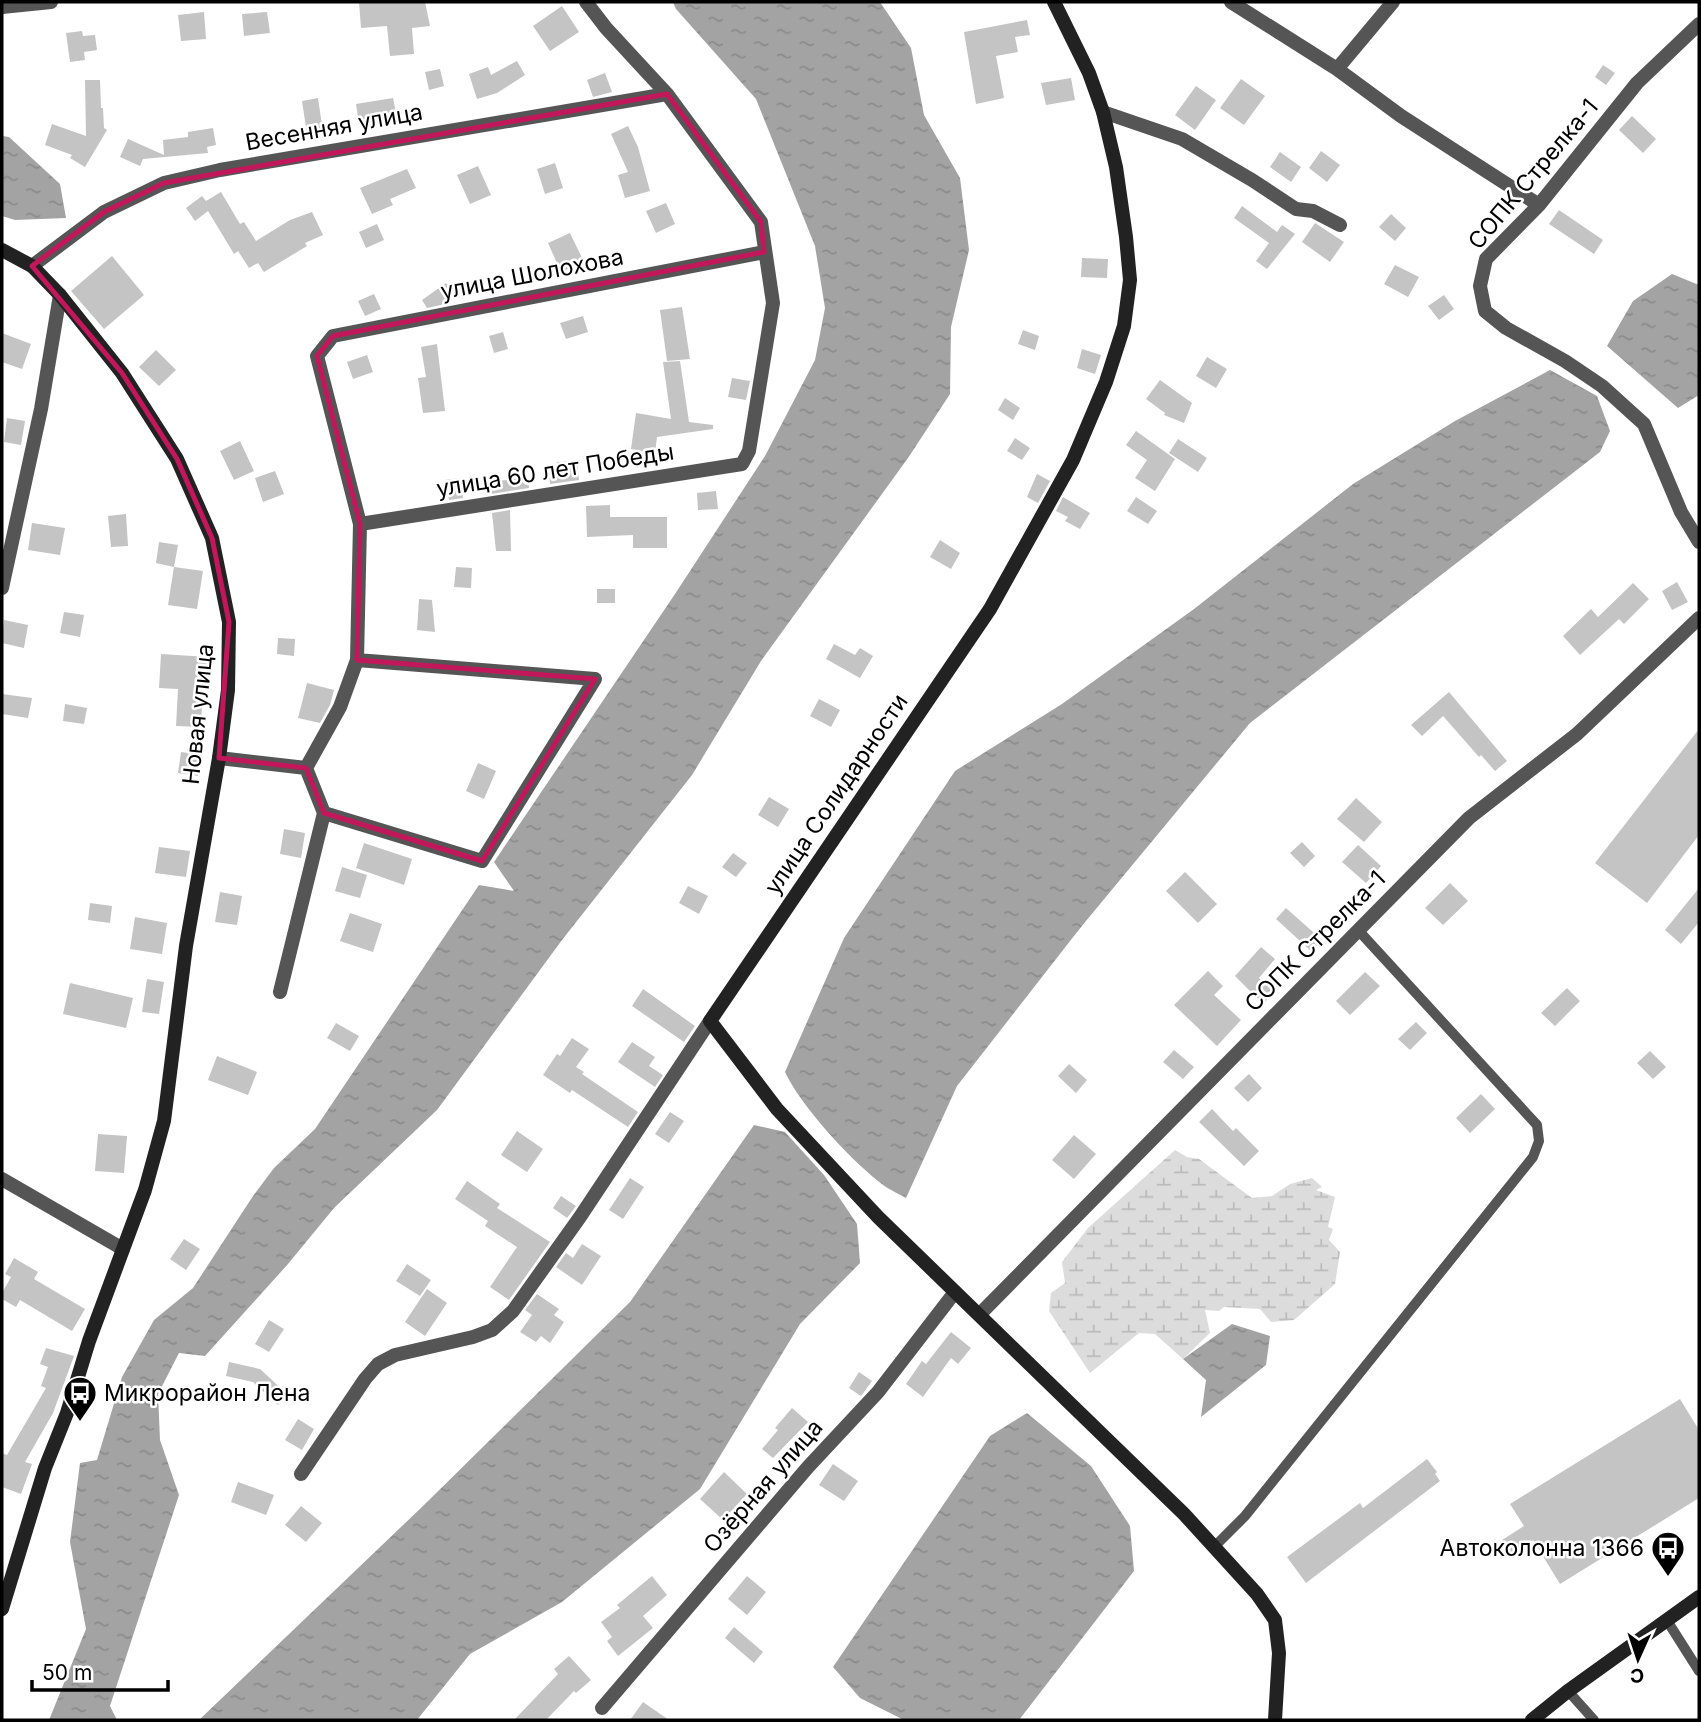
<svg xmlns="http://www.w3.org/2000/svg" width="1701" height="1722" font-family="Inter,sans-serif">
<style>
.wetland{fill:url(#wetland-marsh)}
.water{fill:url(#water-ripples)}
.building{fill:#c4c4c4}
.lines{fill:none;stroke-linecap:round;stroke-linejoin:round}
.lane{stroke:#555;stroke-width:10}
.street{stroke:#555;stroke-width:14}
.secondary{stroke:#222;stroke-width:14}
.marked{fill:none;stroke:#c2185b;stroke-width:5;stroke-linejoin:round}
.labels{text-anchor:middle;stroke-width:5;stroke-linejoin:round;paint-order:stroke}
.street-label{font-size:23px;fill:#000;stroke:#fff}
.poi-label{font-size:23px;fill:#000;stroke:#fff;text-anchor:start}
</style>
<defs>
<pattern id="wetland-marsh" width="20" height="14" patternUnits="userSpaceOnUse" patternTransform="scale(1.75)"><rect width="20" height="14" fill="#dcdcdc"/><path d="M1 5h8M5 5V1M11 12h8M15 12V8" fill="none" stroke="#bbb"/></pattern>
<pattern id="water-ripples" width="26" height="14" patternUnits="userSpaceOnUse" patternTransform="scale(1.75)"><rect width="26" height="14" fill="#a3a3a3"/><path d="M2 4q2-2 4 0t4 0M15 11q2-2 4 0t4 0" fill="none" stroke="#8b8b8b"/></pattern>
</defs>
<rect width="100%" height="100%" fill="#fff"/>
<path class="wetland" d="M1175,1150l12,7 12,2 53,39 20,-2 18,-12 22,-6 10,9 -6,3 19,7 -7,30 5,2 -4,11 11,12 -5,32 -41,36 -23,2 -11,-13 -36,-2 -5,4 -14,-1 5,23 -27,26 -28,-25 -16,-1 -49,40 -41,-62 2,-18 14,-10 -3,-21 26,-34z"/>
<path class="water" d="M673,2h207l31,46 13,67 36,63 9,72 -18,77 -1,67 -42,64 -147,203 -69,114 -130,165 -125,170 -103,98 -46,56 -83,92 -26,-3 -21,41 2,46 19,55 -69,211 7,14h-68l37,-91 -16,-87 10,-79 17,-3 25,-83 32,-57 39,-32 60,-92 21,-28 41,-39 164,-244 35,6 -20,-29 181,-268 90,-138 50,-96 10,-52 -10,-62 -59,-147 -80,-90z
M2,136l7,1 51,47 6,34 -51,2 -13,-4z
M1672,274l27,11v110l-21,13 -71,-62 26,-45z
M1550,370l47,26 13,35 -10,21 -350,271 -169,204 -124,159 -51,112c-9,-5 -20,-10 -28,-17 -30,-24 -77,-75 -93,-109l59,-134 111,-167 107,-67 132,-95 159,-125 102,-63z
M754,1125l31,7 39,43 33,49 3,39 -60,61 -100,165 -138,113 -92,52 -53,66h-218l224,-214 207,-204z
M1232,1324l38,12 -4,29 -65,52 5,-37 -23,-21z
M1027,1413l64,53 39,60 4,45 -115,149h-115l-44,-22 -27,-31 157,-231z"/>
<path class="building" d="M359,2h66l5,24 -18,2 2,26 -24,2 -3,-30 -26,2z
M562,6l17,26 -29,19 -17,-25z
M204,12l2,27 -25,2 -3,-26z
M267,12l3,21 -26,3 -2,-22z
M1027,20l3,15 -15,2 3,15 -22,4 8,42 -28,6 -12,-72z
M82,31l1,5 12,-1 2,15 -13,2 1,8 -15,2 -4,-29z
M517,61l8,14 -28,18 -20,6 -8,-25 19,-7 3,8z
M1603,65l12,8 -9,12 -11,-8z
M440,69l4,17 -15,4 -4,-18z
M605,73l7,19 -19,5 -6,-17z
M1071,78l4,22 -29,5 -5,-22z
M1241,79l24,17 -21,29 -24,-17z
M85,80h15l1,28h2l1,20 3,2 -22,37 -15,-9 2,-3 -27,-10 7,-21 34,12z
M1196,86l20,14 -21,30 -20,-15z
M318,98l5,34 -16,2 -5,-33z
M393,98l4,20 -38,6 -3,-20z
M1632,116l24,23 -13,14 -24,-23z
M628,126l10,21 12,44 -25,7 -7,-23 10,-3 -17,-38z
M213,128l3,17 -9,2 1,6 -65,6 -3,7 -20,-9 8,-18 36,16 -1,-15 25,-3v-5z
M1321,151l19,14 -13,17 -18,-14z
M1280,152l21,15 -10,15 -21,-15z
M555,163l8,25 -18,6 -8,-25z
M478,166l13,29 -21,9 -13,-29z
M407,169l9,19 -26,11 3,6 -21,9 -12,-26z
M221,192l19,32 4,-2 12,19 34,-21 22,-8 11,23 -18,8 2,3 -43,26 -6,-9 -9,5 -11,-17 -4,3 -26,-43 -13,10 -9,-13 16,-12 4,5z
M666,203l9,21 -19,9 -10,-22z
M1242,206l35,26 5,-7 13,9 -28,35 -11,-8 13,-18 -35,-25z
M1559,210l44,30 -9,14 -45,-30z
M1391,214l15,14 -11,13 -16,-14z
M1315,223l29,19 -14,20 -28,-20z
M377,224l7,16 -18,8 -7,-16z
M570,233l14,29 -23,10 -13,-29z
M112,256l32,39 -40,34 -33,-38z
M1082,258l26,1 -1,19 -26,-1z
M1395,265l24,12 -11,20 -24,-13z
M446,283l9,13 -14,9 -14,3 -5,-8z
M374,294l7,15 -16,7 -7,-15z
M1444,295l10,14 -15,11 -11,-14z
M682,307l8,52 -23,2 -7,-51z
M583,316l5,16 -22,7 -6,-16z
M1023,330l16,6 -4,14 -17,-6z
M503,332l5,17 -14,4 -5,-17z
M2,333l29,11 -9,25 -20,-7z
M437,344l8,67 -22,2 -5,-35 8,-1 -5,-30z
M1082,349l19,6 -6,19 -18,-6z
M156,350l20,20 -17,16 -20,-19z
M367,355l6,17 -20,7 -6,-17z
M1207,357l20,12 -11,19 -20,-12z
M680,361l9,61 24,3v4l-56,8 -2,16 -24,-4 5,-36 35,6 -8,-57z
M732,378l18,3 -4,19 -18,-3z
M1160,380l32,23 -8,20 -20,-8 1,-2 -19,-14z
M1005,398l15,10 -7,12 -15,-10z
M7,418l18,3 -4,24 -17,-3z
M1136,431l39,28 -20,32 -20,-13 12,-18 -21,-15z
M1015,438l15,10 -8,12 -15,-9z
M1178,439l29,19 -9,14 -29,-19z
M240,441l14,30 -20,9 -14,-29z
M577,461l2,19 -29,4 -1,-12h9l-1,-10z
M275,471l9,23 -21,8 -8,-24z
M1037,474l13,7 -12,22 -11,-6z
M460,478l3,20 -14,2 -4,-20z
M528,478l1,10 -38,6 -1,-3 5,-1v-9z
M716,491l2,18 -20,1 -1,-17z
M1063,497l27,16 -10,16 -15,-8 3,-4 -12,-6z
M1136,497l21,14 -9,13 -21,-13z
M610,505v12h57v31h-34v-13l-46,2 -1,-31z
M510,510l1,41h-15l-4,-38z
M126,514l2,32 -17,1 -3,-31z
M32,523l33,5 -5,27 -32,-5z
M940,540l20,13 -9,16 -21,-12z
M159,542l19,3 -4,22 -18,-4z
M174,567l29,4 -6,38 -29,-4z
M456,567l16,1 -1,20 -17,-1z
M1677,582l11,20 -16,8 -10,-19z
M1633,583l16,16 -25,25 -5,-5 -39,36 -17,-19 28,-27 7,8z
M597,589h18v14h-18z
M419,599l13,1 3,32 -18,-2z
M64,612l20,3 -4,22 -20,-4z
M4,620l24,5 -4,23 -22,-5z
M278,638l17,1 -1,17 -17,-2z
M834,644l21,11 5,-7 13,8 -13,22 -34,-19z
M161,654l47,3 -1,27h-4l-2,43 -25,-1 2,-37 -19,-1z
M307,683l27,7 -4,15 -10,18 -22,-5z
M1449,692l58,69 -12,10 -14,-16 -2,2 -36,-41 -21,20 -11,-11z
M2,694l30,4 -4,20 -26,-4z
M819,699l21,11 -9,17 -21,-11z
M65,704l22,4 -3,16 -21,-3z
M1699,729v106l-52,68 -52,-40z
M181,752l21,3 -4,21 -20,-3z
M478,763l18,8 -12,28 -18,-8z
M769,797l20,12 -11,18 -20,-12z
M1356,798l26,24 -18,20 -27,-23z
M284,829l21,4 -4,25 -21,-4z
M1302,842l13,14 -11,11 -14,-14z
M364,843l48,16 -8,26 -48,-17z
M1358,845l23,21 -15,17 -24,-21z
M159,847l31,4 -4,26 -31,-4z
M733,853l14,10 -11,14 -14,-10z
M342,867l25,8 -7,23 -25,-7z
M1185,872l32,32 -19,19 -32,-32z
M1450,883l18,18 -25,24 -18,-17z
M688,886l20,10 -9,18 -20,-11z
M1699,888v34l-18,22 -16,-14z
M220,892l22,4 -5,29 -22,-3z
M90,903l22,3 -2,17 -22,-3z
M1286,908l36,32 -11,11 -35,-32z
M350,913l32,11 -9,28 -33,-11z
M135,917l32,6 -5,31 -32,-5z
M1261,947l14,12 -16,19 15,14 -11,12 -28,-28z
M1208,971l15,15 -9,9 27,25 -24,26 -43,-41z
M1365,972l15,14 -30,29 -14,-14z
M147,979l17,3 -5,32 -17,-2z
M70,983l63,15 -7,30 -63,-14z
M1567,988l13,13 -25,25 -14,-13z
M643,989l52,37 -11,16 -52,-36z
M1416,1022l11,11 -17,17 -12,-11z
M336,1023l23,13 -9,15 -23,-13z
M572,1038l17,11 -13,18 8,5 -2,2 56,38 -10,15 -56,-37 -2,3 -27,-18 14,-21 3,2z
M632,1042l23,15 -6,9 14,9 -8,12 -37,-25z
M1174,1050l20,17 -11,12 -20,-17z
M1650,1051l16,16 -13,12 -16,-16z
M217,1056l40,16 -9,23 -40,-15z
M1069,1064l18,16 -11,13 -18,-17z
M1249,1074l13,14 -14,14 -14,-14z
M1481,1094l14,15 -25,24 -14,-15z
M1212,1109l21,22 3,-3 23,23 -15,15 -45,-44z
M670,1112l14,9 -15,22 -14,-9z
M517,1131l26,18 -16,23 -26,-17z
M98,1134l29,2 -3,37 -29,-2z
M1074,1135l22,19 -22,25 -22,-19z
M630,1178l14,9 -21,32 -14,-9z
M467,1181l33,23 -3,4 53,34 -41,58 -19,-13 27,-40 -32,-21 3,-5 -33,-22z
M561,1196l15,10 -9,12 -14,-10z
M184,1239l16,10 -14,21 -16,-11z
M582,1244l19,12 -19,29 -26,-18 10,-14 7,5z
M14,1258l24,14 -4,7 51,30 -13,22 -52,-31 -4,7 -14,-8v-6l9,-16 -6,-3z
M407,1264l24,16 -11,16 -24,-15z
M427,1289l20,14 -22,33 -20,-14z
M537,1294l22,15 -5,6 10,7 -14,21 -9,-7 -5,6 -16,-10 12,-17 -7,-5z
M269,1320l15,9 -15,23 -14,-8z
M951,1332l20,16 -13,16 -7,-6 -28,39 -17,-13 16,-23 4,3z
M46,1348l28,8 -21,57 -28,49 7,2 -11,30 -19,-7v-34l5,2 39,-67 -5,-2 7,-19 -8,-3z
M229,1362l31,7 27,25 -9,11 -25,-23 -27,-6z
M859,1372l13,9 -11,15 -12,-8z
M1680,1399l19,31v68l-139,86 -27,-44 -23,14 -8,-14 22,-14 -14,-22z
M792,1408l16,14 -35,36 -11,-9 16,-19 -3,-2z
M298,1419l16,10 -12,21 -17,-10z
M1427,1459l10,13 -2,2 5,7 -134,102 -19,-26 73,-54 3,5z
M833,1464l25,17 -14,20 -25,-16z
M724,1472l23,22 -24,26 -23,-21z
M238,1482l36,13 -8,20 -35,-13z
M301,1506l21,17 -16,19 -21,-17z
M652,1576l15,19 -24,21 10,12 -35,28 -11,-15 5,-4 -11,-15 19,-14 -3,-3z
M747,1576l19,16 -19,23 -19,-16z
M734,1627l29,25 -9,11 -29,-25z
M569,1656l22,24 -15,13 -2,-2 -28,29h-32l44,-46 -4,-5z
M643,1702l26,18h-39z"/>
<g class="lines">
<path class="lane" d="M1215,1546l30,-30 288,-359 6,-16 -2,-16 -179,-195
M1666,1619l33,52
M1568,1691l26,29"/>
<path class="street" d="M1231,2l106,67 56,-67
M2,7l49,-5
M1699,24l-62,59 -98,122 -53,54 -6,27 5,25 21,17 59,33 37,25 42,38 37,88 18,30
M1337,69l64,47 138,89
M1103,112l79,27 70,41 44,29 17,2 27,14
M32,266l72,-54 60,-29 56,-13 447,-76
M360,524l382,-60 7,-13 24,-148 -12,-81 -94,-128 -61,-66 -20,-26
M2,588l39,-179 19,-114
M219,758l87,10 34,-61 17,-47 3,-136 -43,-168 16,-20 431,-84
M306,768l18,45 158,48 113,-182 -238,-19
M280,992l44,-179
M2,1179l121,70
M980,1314l489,-496 108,-84 122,-116
M301,1474l64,-95 13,-15 17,-9 78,-18 19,-7 21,-19 67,-94 130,-196
M602,1708l206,-241 70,-75 77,-100"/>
<path class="secondary" d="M1054,2l35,71 14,39 13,55 10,70 4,43 -6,46 -18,56 -33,78 -83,149 -280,412 67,88 101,108 306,297 73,80 18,26 4,33 -4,67
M2,250l30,16 28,29 62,78 55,86 35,79 17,84 -1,68 -9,68 -33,188 -22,175 -19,69 -56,151 -22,72 -22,55 -43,141
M1532,1720l36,-29 131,-94"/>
</g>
<path class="marked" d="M667,94l94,128 3,30 -431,84 -16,20 43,168 -3,136 238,19 -113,182 -158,-48 -18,-45 -87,-10 10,-136 -17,-84 -35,-79 -55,-86 -90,-107 72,-54 60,-29z"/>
<defs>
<symbol id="bus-pin" viewBox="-11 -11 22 30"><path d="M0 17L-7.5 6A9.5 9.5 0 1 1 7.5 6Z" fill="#000" stroke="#fff"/><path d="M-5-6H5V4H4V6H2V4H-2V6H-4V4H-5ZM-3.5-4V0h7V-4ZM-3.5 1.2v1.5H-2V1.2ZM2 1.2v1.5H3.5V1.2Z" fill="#fff"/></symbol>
</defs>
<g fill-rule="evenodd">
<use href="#bus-pin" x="61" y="1374" width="38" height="52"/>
<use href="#bus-pin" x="1649" y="1529" width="38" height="52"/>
</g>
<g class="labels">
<g class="street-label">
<text transform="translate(334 127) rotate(-10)" y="8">Весенняя улица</text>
<text transform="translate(1533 174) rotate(-50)" y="8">СОПК Стрелка-1</text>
<text transform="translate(532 274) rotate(-11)" y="8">улица Шолохова</text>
<text transform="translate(555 470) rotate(-9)" y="8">улица 60 лет Победы</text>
<text transform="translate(198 714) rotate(-84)" y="8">Новая улица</text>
<text transform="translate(836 794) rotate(-56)" y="8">улица Солидарности</text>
<text transform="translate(1315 941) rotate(-45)" y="8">СОПК Стрелка-1</text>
<text transform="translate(763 1486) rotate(-49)" y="8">Озёрная улица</text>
</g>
<g class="poi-label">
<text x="104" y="1401">Микрорайон Лена</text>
<text x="1644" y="1556" text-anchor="end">Автоколонна 1366</text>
</g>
</g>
<rect width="1701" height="1722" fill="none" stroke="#000000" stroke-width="7"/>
<g transform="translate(1638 1659) rotate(183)" stroke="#ffffff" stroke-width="5" paint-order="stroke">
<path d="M0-5L12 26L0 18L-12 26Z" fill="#000000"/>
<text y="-10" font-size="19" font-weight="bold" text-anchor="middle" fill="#000000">С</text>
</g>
<path d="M32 1680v10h136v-10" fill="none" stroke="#000000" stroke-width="3.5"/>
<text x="42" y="1680" font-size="21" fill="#000000" stroke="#ffffff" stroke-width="5" paint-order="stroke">50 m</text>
</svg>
